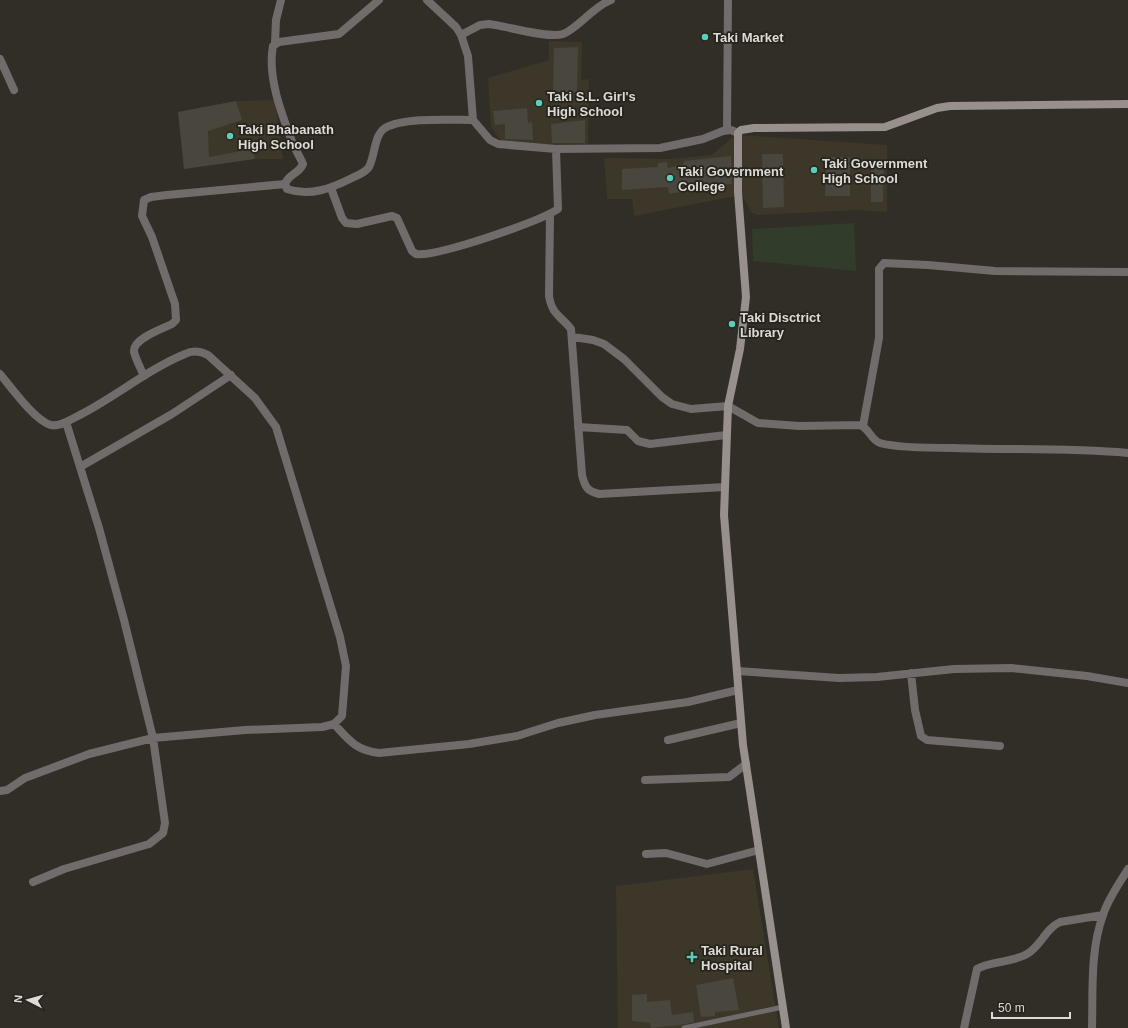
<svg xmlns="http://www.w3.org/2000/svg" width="1128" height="1028" font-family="Arial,sans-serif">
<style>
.built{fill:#3c3729}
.green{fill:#313d2a}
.building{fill:#49463e}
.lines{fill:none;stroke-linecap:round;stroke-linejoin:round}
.lane{stroke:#716c6b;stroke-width:5}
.street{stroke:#716c6b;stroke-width:8}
.secondary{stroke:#97908d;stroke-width:8}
.poi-dot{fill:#5bcebb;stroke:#26241c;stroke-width:1.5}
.labels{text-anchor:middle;stroke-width:3.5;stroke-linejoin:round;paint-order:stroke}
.poi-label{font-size:13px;font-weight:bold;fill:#dddbd6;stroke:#26241c;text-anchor:start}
</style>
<rect width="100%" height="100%" fill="#302e26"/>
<path class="built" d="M549,41l33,1 -1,38 8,-1 -1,67 -86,-3 -11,-17 -3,-48 61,-18z
M275,100l8,59h-29l-70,10 -6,-57 58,-11z
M739,135l148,10v67l-30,-2 -99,5 -6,-2 -10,-18z
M734,136l2,60 -102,20 -2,-17h-25l-3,-41 64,1 44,-4z
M753,869l26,159h-161l-2,-142z"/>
<path class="green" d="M854,223l2,48 -103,-10 -1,-32z"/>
<path class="building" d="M578,47l-1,45h-24l1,-44z
M236,101l6,19 -34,11 1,26 43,-8 3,10 -71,10 -6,-57z
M527,108l1,15 4,-1 1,18 -28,-1v-15l-10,1 -2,-14z
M585,120v23h-33l-1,-19z
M762,154h21l1,53 -21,1z
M731,156l1,28 -53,2 1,6 -11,2 -1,-7 -46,3v-21l36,-2v-4l9,-1 1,6 16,-4v-3z
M826,157h24v39h-25z
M871,160h13l-1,42h-12z
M733,978l6,32 -24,2v4l-14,1 -5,-32z
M647,994v8l23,-2 2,15 21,-3 1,10 -13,3 -30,3 -1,-5 -18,-2v-26z"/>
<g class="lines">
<path class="lane" d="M684,1028l99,-21"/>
<path class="street" d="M379,0l-40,34 -60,8 -6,4c-6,31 9,69 20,98 3,7 7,13 10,20 -5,11 -14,9 -18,20l2,5c23,8 45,-1 65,-11 6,-3 13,-5 17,-11 6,-11 5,-32 16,-39 19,-11 66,-8 88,-8
M427,0l29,27 5,8 7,21 5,64 17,20 8,4 58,5 104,-1 43,-9 20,-8 8,-1 7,3
M461,35l19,-10 9,-1c17,2 60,15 74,10 14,-5 31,-28 48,-34
M275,43l1,-23 5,-20
M0,59l14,31
M727,130l1,-130
M331,188l11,30 4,5 11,1 35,-8 5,2 15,33 4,3c21,3 122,-32 142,-45l-2,-60
M550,214l-1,82c3,19 12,20 22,33l11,146c3,12 5,16 17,19l126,-7
M573,337l20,3 11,4 20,15 38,38 10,7 19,5 37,-3 30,17 41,3 61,-1c9,3 11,15 20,18 17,5 55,5 74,5 58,2 116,0 174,5
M0,374c11,13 35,47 51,51 7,2 17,-4 23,-7 38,-18 72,-48 111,-64 8,-4 15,-3 23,1l47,43 21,29 64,210 6,29 -4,50 -8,8 -12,3 -77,3 -92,8 -64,16 -64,24 -18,12 -7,1
M144,376c-3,-7 -8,-16 -10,-24 -2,-13 28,-23 38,-28l4,-4 -1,-16 -23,-67 -10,-21 2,-16 7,-3 16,-2 118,-11
M863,426l16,-88v-69l5,-6 44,2 67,6 133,1
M578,427l49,3 11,11 12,3 76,-9
M80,467l92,-53 59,-39
M737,671l102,7 38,-1 77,-8 57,-1 76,8 41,7
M911,673l4,37 6,26 6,4 73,6
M334,724c15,16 21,26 45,29l90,-9 48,-8 41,-13 37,-8 93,-13 50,-12
M668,740l73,-17
M645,780l84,-3 17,-13
M646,854l20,-1 41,11 52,-14
M33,882l31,-13 85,-25 14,-11 2,-10 -12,-85 -29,-118 -25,-92 -33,-106
M964,1028l13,-59c13,-8 34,-6 50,-15 14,-8 18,-25 33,-32l43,-7
M1092,1028c1,-37 -2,-77 11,-113 5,-16 16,-31 25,-46"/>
<path class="secondary" d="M786,1028l-43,-283 -19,-230 4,-109 12,-57 6,-52 -8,-105v-59l3,-3 13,-2 131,-1 52,-19 13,-2 178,-2"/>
</g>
<g class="poi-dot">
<circle cx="705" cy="37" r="4"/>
<circle cx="539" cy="103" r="4"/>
<circle cx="230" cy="136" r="4"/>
<circle cx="814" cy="170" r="4"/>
<circle cx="670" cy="178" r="4"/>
<circle cx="732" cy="324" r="4"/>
<path d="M690 951h4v4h4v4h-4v4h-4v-4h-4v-4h4z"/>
</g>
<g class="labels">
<g class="poi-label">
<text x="713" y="42">Taki Market</text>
<text x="547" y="101">Taki S.L. Girl's<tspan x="547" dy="15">High School</tspan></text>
<text x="238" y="134">Taki Bhabanath<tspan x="238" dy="15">High School</tspan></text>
<text x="822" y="168">Taki Government<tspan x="822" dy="15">High School</tspan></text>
<text x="678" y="176">Taki Government<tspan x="678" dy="15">College</tspan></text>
<text x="740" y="322">Taki Disctrict<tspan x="740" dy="15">Library</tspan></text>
<text x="701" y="955">Taki Rural<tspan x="701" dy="15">Hospital</tspan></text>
</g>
</g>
<g transform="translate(28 1000) rotate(276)" stroke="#26241c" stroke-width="3" paint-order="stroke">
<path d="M0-3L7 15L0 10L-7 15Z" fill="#dddbd6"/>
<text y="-6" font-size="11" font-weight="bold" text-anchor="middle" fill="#dddbd6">N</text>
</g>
<path d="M992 1012v6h78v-6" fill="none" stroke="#dddbd6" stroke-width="2"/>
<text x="998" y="1012" font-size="12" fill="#dddbd6" stroke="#26241c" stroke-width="3" paint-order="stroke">50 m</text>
</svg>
